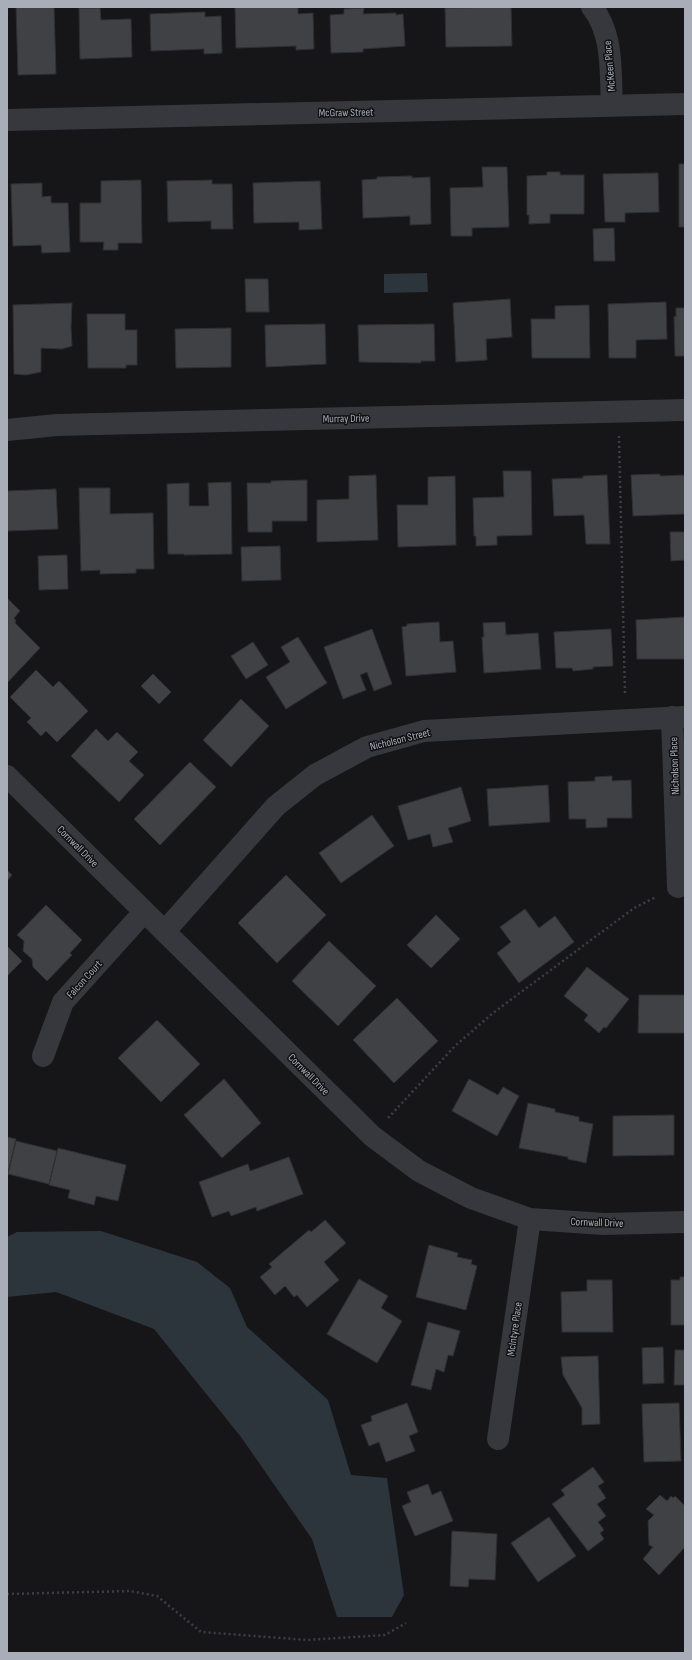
<svg xmlns="http://www.w3.org/2000/svg" width="692" height="1660" font-family="'Sofia Sans Condensed',sans-serif">
<style>
.water{fill:#2c353c}
.building{fill:#404145;stroke:#303034}
.lines{fill:none;stroke-linecap:round;stroke-linejoin:round}
.path{stroke:#3d3f44;stroke-width:2.5;stroke-dasharray:2 3;stroke-linecap:butt}
.street{stroke:#37383d;stroke-width:22}
.labels{text-anchor:middle;stroke-width:3;stroke-linejoin:round;paint-order:stroke}
.street-label{font-size:11px;fill:#a8adb8;stroke:#111113}
</style>
<rect width="100%" height="100%" fill="#161618"/>
<path class="water" d="M427,273l1,19 -44,1v-19z
M101,1231l96,31 33,26 17,39 81,73 23,75 36,3 17,117 -12,22h-55l-25,-78 -71,-102 -87,-108 -98,-37 -49,5v-60l10,-5z"/>
<path class="building" d="M16,7h38l2,67 -38,1z
M235,7h63v7l15,-1 1,36 -18,1v-4l-60,2z
M511,7l1,39 -66,1 -1,-39z
M79,8h21l1,12 30,-1 1,38 -52,2z
M364,8l-1,6 33,-1v2l7,-1 2,32 -42,3v3l-32,1 -1,-38 14,-1v-5z
M205,12v5l16,-1 1,37 -18,1v-5l-53,2 -1,-37z
M679,164h6v63h-6z
M482,167h25l2,60 -37,1v8h-21l-1,-48 33,-1z
M547,172h13v3h24v39h-34v9l-21,1v-9h-2v-39l20,-1z
M658,173l1,39 -34,1v9h-20l-2,-48z
M412,176v2l18,-1 1,47 -21,1v-9l-47,2 -1,-38 15,-1v-2z
M141,180l1,63h-24v7h-15l1,-8h-24v-39h21v-22z
M212,180v4h20l1,45h-22v-8l-43,1 -1,-41z
M320,181l2,48 -23,1v-8l-45,1 -1,-40z
M42,183v14l9,-1v7h17l2,49 -28,1 -1,-8 -28,1 -2,-62z
M614,228l1,33h-21l-1,-32z
M245,279h23l1,33h-23z
M510,299l2,38 -26,2 1,21 -31,2 -3,-59z
M666,302l1,37 -31,1v18h-27l-1,-54z
M72,303l-1,24 1,19 -10,3 -21,-1v24l-15,3 -12,-1 -1,-69z
M589,305l1,53h-58l-1,-39h24v-13z
M676,308h9v48h-10l-1,-40 2,1z
M87,314h38v16h12v35h-11v3h-38z
M325,324l1,40 -60,3 -1,-42z
M434,324l1,37h-14v2l-62,-1 -1,-37z
M231,328v39l-55,1 -1,-39z
M503,471h28l1,64 -35,1v9l-21,1v-10h-2l-1,-38 31,-1z
M660,474v2l25,-1v39l-52,2 -2,-41z
M376,475l2,65 -61,2v-42l32,-1v-23z
M607,475l3,69h-24l-2,-29 -30,1 -2,-37 31,-1v-2z
M455,476l1,69 -58,2 -1,-42h31v-28z
M307,480v41h-35v11h-24l-1,-49h24v-2z
M231,482l1,72 -48,1v-1h-16l-1,-70 22,-1v23h20l-1,-23z
M79,488h31v26l43,-1 1,56h-18v4l-36,1v-4l-19,1z
M56,489l2,40 -51,2v-40z
M670,532h15v28l-14,1z
M280,546l1,34 -39,1 -1,-34z
M67,555l1,34 -29,1 -1,-34z
M8,599l12,12 -6,7 2,3 -1,2 25,25 -33,35z
M685,617v42h-48l-1,-39z
M439,622l1,20 13,-1 3,31 -50,4 -4,-49 5,-1v-2z
M505,622l1,13 32,-2 3,36 -57,4 -2,-36h2l-1,-14z
M372,629l20,55 -18,7 -7,-19 -7,3 6,15 -23,9 -19,-52z
M611,629l2,37 -20,1v2l-20,2 -1,-3h-16l-2,-36z
M298,637l29,46 -41,26 -20,-32 24,-15 -9,-15z
M253,642l15,23 -22,14 -15,-23z
M36,670l17,17 6,-6 29,30 -31,31 -11,-11 -5,5 -14,-14 4,-4 -21,-21z
M153,674l18,18 -12,12 -18,-18z
M241,699l28,27 -38,41 -28,-27z
M96,729l12,12 9,-9 21,20 -9,9 15,14 -25,27 -48,-46z
M190,762l26,25 -56,58 -26,-26z
M612,776v5l19,-1 1,38h-25v9l-21,1v-9h-17l-1,-37 27,-1v-4z
M548,785l2,37 -61,4 -2,-37z
M461,787l10,34 -23,7 5,14 -20,5 -3,-13 -22,6 -10,-34z
M372,815l22,31 -53,37 -22,-30z
M7,870l5,5 -5,6z
M286,875l40,40 -49,48 -39,-40z
M46,905l36,35 -12,13 2,2 -25,26 -14,-14 -1,-8 -9,-8 1,-10 -7,-6z
M525,909l14,19 16,-12 19,26 -55,41 -22,-30 14,-11 -11,-15z
M436,915l24,24 -29,29 -24,-23z
M329,941l47,45 -38,40 -46,-45z
M7,946l15,15 -15,15z
M587,967l42,32 -23,29 -2,-1 -5,6 -15,-13 4,-5 -24,-19z
M639,995h46v38h-47z
M397,998l41,43 -44,42 -41,-43z
M157,1020l43,44 -39,38 -43,-44z
M224,1079l37,44 -39,35 -38,-43z
M469,1079l29,16 5,-8 16,9 -22,40 -45,-25z
M528,1103l27,6v3l24,5v4l14,3 -7,39 -18,-4v-2l-49,-9z
M674,1115v40l-61,1v-40z
M7,1137l9,2 -8,34 -1,-1z
M16,1141l41,10 -8,33 -41,-10z
M58,1148l68,17 -8,36 -22,-5 -2,9 -26,-7 2,-8 -21,-5z
M289,1157l14,37 -46,17 -1,-4 -25,9 -2,-5 -17,6 -13,-35 49,-18 2,7z
M325,1220l21,23 -22,19 15,18 -32,27 -10,-12 -3,2 -9,-11 -10,9 -15,-18 12,-10 -3,-3 40,-34 2,2z
M429,1245l29,8 -1,4 15,3 -1,4 6,2 -11,44 -50,-13z
M680,1277h5v48h-14v-45h9z
M359,1279l29,17 -7,12 21,13 -25,42 -50,-29z
M587,1280h25l1,52h-51l-1,-40 26,-1z
M428,1322l32,9 -7,25 -5,-1 -4,17 -8,-3 -5,21 -20,-5z
M663,1347l1,36 -21,1 -1,-36z
M675,1350h10v35h-11z
M598,1356l2,68 -18,1v-17l-19,-33 -2,-18z
M407,1403l11,29 -9,4 6,15 -29,11 -7,-20 -10,4 -8,-21 11,-4 -1,-5z
M679,1403l2,58 -37,1 -2,-58z
M593,1467l11,15 -6,4 8,12 -9,6 9,12 -8,6 6,8 -4,3 4,6 -16,12 -36,-47 13,-9 -4,-5z
M428,1484l4,11 9,-4 12,30 -38,15 -13,-30 9,-4 -4,-10z
M660,1495l7,6 4,-5 2,2 2,-2 10,10v41l-26,28 -16,-16 10,-12 -4,-2 -1,-24 6,-6 -8,-6z
M549,1517l27,39 -38,26 -27,-39z
M452,1531l45,3 -2,46 -26,-1 -1,8 -18,-1z"/>
<g class="lines">
<path class="path" d="M619,436l6,259
M388,1118l67,-72 38,-33 141,-105 22,-11
M7,1594l123,-3 27,5 44,36 106,8 78,-5 21,-12"/>
<path class="street" d="M592,7c22,28 18,65 20,98
M7,120l678,-16
M7,430l50,-5 628,-15
M672,717l6,170
M7,776l365,360 47,35 52,27 59,21 74,5 81,-2
M165,931l111,-125 39,-31 52,-28 57,-16 261,-14
M43,1056l20,-54 81,-90
M498,1439l32,-220"/>
</g>
<g class="labels">
<g class="street-label">
<text transform="translate(609 66) rotate(-95)" y="4">McKeen Place</text>
<text transform="translate(346 112) rotate(-1)" y="4">McGraw Street</text>
<text transform="translate(346 418) rotate(-1)" y="4">Murray Drive</text>
<text transform="translate(400 739) rotate(-14)" y="4">Nicholson Street</text>
<text transform="translate(674 766) rotate(-92)" y="4">Nicholson Place</text>
<text transform="translate(78 846) rotate(45)" y="4">Cornwall Drive</text>
<text transform="translate(84 979) rotate(-48)" y="4">Falcon Court</text>
<text transform="translate(309 1074) rotate(45)" y="4">Cornwall Drive</text>
<text transform="translate(597 1222) rotate(2)" y="4">Cornwall Drive</text>
<text transform="translate(514 1329) rotate(-82)" y="4">McIntyre Place</text>
</g>
</g>
<rect width="692" height="1660" fill="none" stroke="#a8adb8" stroke-width="16"/>
</svg>
